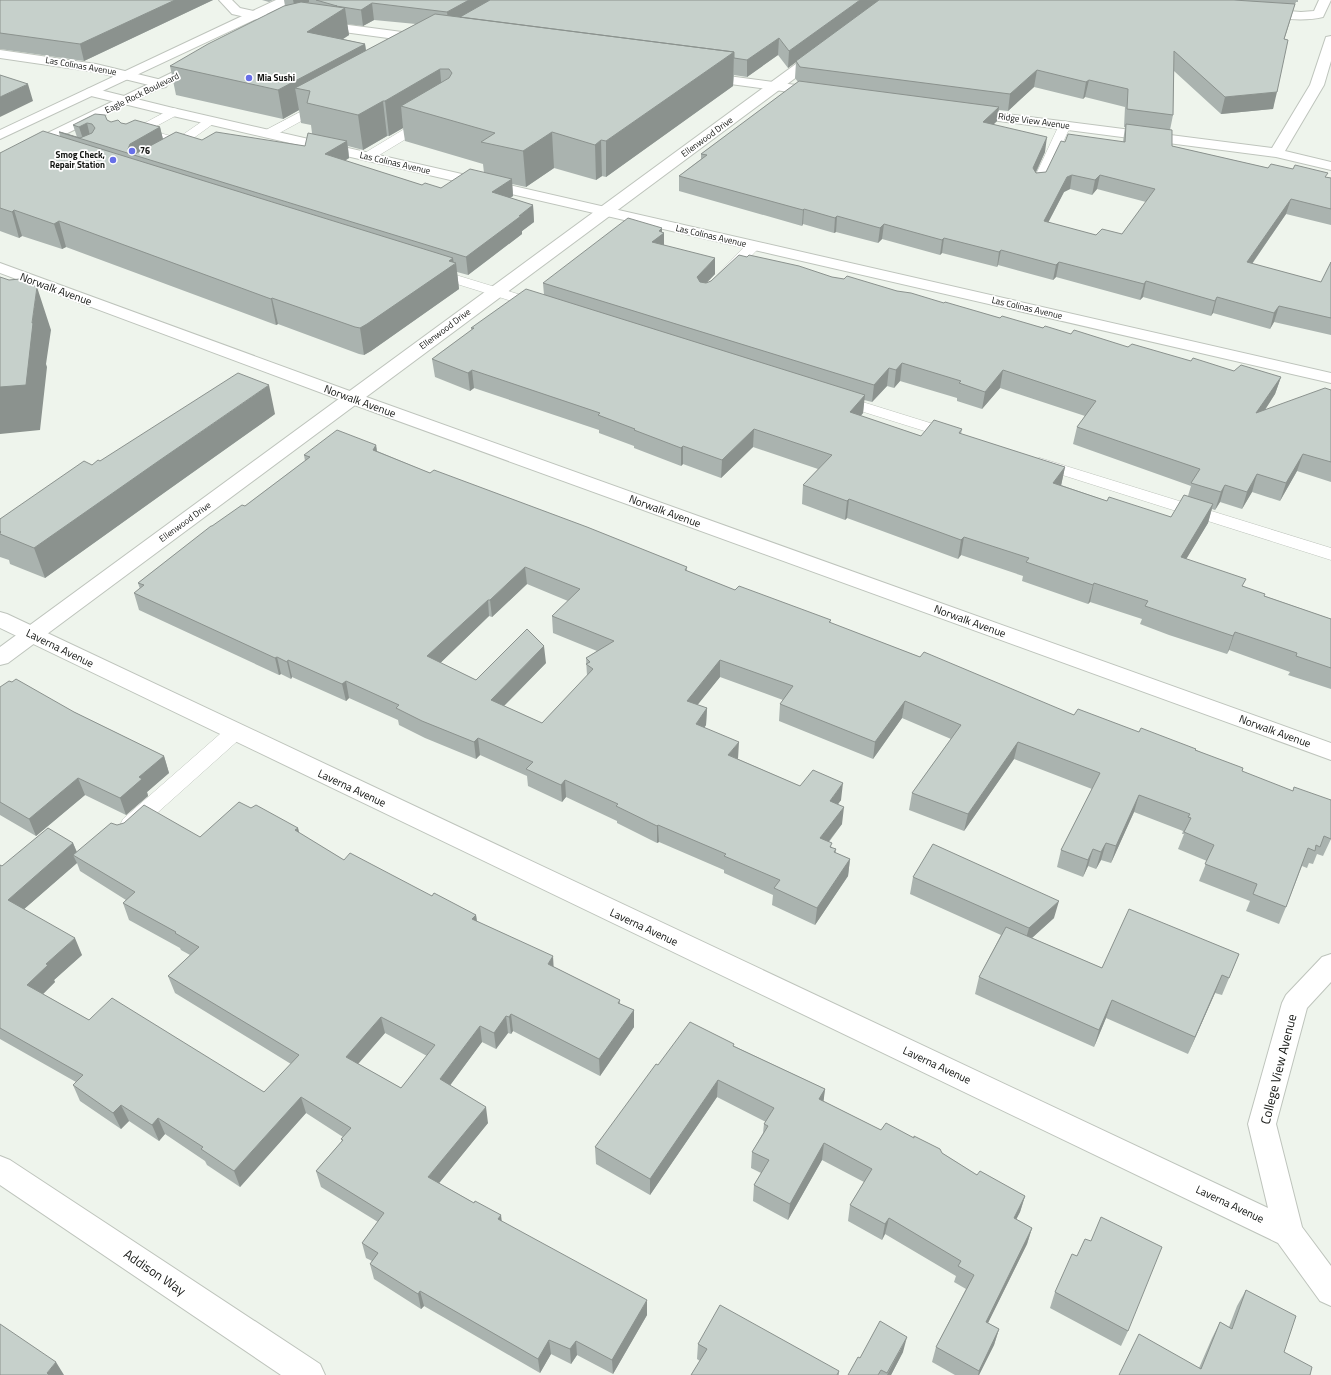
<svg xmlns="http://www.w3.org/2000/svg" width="1331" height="1375" font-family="'Titillium Web',sans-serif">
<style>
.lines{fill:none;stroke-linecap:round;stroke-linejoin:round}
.lane-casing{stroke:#bec4bc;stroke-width:1}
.street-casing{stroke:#bec4bc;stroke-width:2}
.secondary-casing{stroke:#bec4bc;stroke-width:2}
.lane{fill:#fff;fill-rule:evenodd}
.street{fill:#fff;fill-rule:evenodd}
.secondary{fill:#fff;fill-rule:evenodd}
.wall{fill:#aab3af;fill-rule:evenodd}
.shaded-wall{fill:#8b928e}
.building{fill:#c6d0cb;stroke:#8b928e;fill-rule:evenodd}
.poi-dot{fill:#676fe8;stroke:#fff;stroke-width:1.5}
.labels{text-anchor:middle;stroke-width:3.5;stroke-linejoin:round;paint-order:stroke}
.far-street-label{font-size:9px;fill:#121411;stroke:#fff}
.far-poi-label{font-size:9px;font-weight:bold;fill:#121411;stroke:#fff;text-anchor:start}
.street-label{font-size:11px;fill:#121411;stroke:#fff}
.near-street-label{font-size:13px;fill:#121411;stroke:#fff}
</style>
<rect width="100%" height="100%" fill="#eef4ec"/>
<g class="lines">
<defs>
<path id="lane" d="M323,100l4,1 2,3 -2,3 -55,30h-8l-2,-3 2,-3z
M173,108l4,1 2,3 -2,3 -28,15 29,8 29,-20h8l2,3 -33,24 -4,1 -46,-12 -6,-2 -2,-3 2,-3 9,1z
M425,118l4,1 2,3 -2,3 -58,35h-8l-2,-3 2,-3 58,-35z
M1065,121l4,1 2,3 -27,58 -1,3h-10l-1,-3 27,-58 2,-3z
M753,242l5,1 2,3 -2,3 -28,29 -5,1 -5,-1 -2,-3 2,-3 28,-29z
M433,268l111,34 2,3 -2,3 -5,1 -5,-1 -106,-33 -2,-3 2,-3z
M840,395l119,37 2,3 -2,3 -6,2 -6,-2 -112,-35 -3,-3 3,-3z
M1040,458l291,90v12l-297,-94 -2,-3 2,-3z
M235,725l7,2 3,5 -3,5 -105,94 -7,2 -7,-2 -3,-6 3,-6 105,-92z"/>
<path id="street" d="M219,0h13l8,8 40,9 2,3 -2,3 -4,1 -44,-10z
M1319,0h12l-8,17c-20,5 -41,1 -61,0l-4,-1 -2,-3 2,-3 4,-1 39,3 13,-1z
M318,21l107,14 4,1 2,3 -2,3 -4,1 -111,-15 -2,-3 2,-3z
M1331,36v25l-7,24 -39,66 46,11v8l-55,-13 -308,-40 -5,-1 -2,-3 2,-3 5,-1 304,39 38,-63 16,-48z
M0,50l96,14 70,17 2,3 -2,3 -5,1 -65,-16 -96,-14z
M705,73l114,15 5,1 2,3 -2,3 -5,1 -119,-16 -2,-3 2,-3z
M92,88l81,20 1158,265v10l-1158,-267 -86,-21 -2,-3 2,-3z
M0,263l358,131 973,349v17l-985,-358 -346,-129z
M0,612l7,2 1261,594 -20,-84 34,-121 4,-8 36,-38 9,-3v28l-24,26 -31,116 26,103 29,39v40l-11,-5 -42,-58 -1278,-615z
M0,1156l10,4 310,204 5,11h-44l-281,-190z"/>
<path id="secondary" d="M276,0h16l-2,3 -290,136v-9z
M820,49l5,1 1,3 -1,3 -817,607 -8,2v-18l815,-597z
M198,60l5,1 2,3 -2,3 -203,99v-10z"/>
</defs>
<use href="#lane" class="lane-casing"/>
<use href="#street" class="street-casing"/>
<use href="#secondary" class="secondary-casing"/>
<use href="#lane" class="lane"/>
<use href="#street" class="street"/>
<use href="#secondary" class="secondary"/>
</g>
<path class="wall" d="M0,0h213l-129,61 -84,-12z
M262,0h11l-4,2z
M284,0h1014v2h-2l-3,8 -9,29 -11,70 -52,5 -47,-43 -1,44 -3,15 2,16 96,22 63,10v47l-45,-11 -34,50 69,18 10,-20v73l-57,-13 -4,7 -57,-16 -2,3 -68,-19 -3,3 -84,-23 -3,3 -55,-15 -1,2 -55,-14 -2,2 -58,-16 -4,4 -42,-11 -2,1 -31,-9 -1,2 -123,-35v-15l22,-17v-5l97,-72 -3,-4 1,-16 -8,6 -10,-13 -31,22 -13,-2 -1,11 -127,91 -4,-1 -6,4 -42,-12 -28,19 -14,-3 1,12 -3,2 23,7 1,17 -12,9v3l-54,41 -11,-3 2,17 -88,62 -7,4 -5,-1 -81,-30 -2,1 -210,-78 -4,2 -40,-13 -3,2 -19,-7v-78l60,-16 -1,-5 18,5 -4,-12 34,-5 4,2 15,2 34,3 3,12 142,7 7,-13 -1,-8 -10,-2 -2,-13 -16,9 -107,-24 -6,-29 115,-60zM374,20l42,4 -50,27 -1,-7 -22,-5 6,-4 -2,-11 16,2zM1034,87l49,12 2,-2 40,10 -1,20h1l-2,15h-58l-19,30 -10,1 9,-21 -51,-28 3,-3 2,-11 9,1zM403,128l2,13 78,23 1,9 -43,15 -19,-3 -77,-24 4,-3 -1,-12 15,4 24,-14h2zM1070,189l22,6 5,-6 49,13 -24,32 -26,1 -48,-12 16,-31z
M662,228v4l2,1v12l51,29 -8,8 125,-5 65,14 103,27 234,53 47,6 -6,17 -10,16 66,-20v92l-34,-11 -17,30 -28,-9 -10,17 -22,-7 -5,8 -3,-1 -4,14 -22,36 79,37 66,23v70l-43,-14 2,-3 -61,-22 -2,4 -58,-19 -29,-11 2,-5 -52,-17 -2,2 -66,-23 1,-5 -62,-21 -3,4 -111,-41 -2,2 -43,-16 1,-19 15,-16 -65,-22 -32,31 -38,-14 -2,2 -47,-18v-2l-35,-13v-3l-125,-42 -4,3 -35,-14 -3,-18 40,-29 -1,-2 73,-33 -1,-12zM900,381l57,17v3l25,8 18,-21 85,28 -8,11 -4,17 118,42 -3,10 -17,21 -64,-16 -46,-16 4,-18 -104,-33 1,-5 -41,7 -60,-20 2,-3 1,-13 8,2 15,-16 7,2z
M275,414l-107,76 -123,88 -35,-14 -1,-4 -9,-3v-38l92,-54 8,-4z
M376,445l1,6 53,22 257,94v4l48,19 96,30 -1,3 244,92 65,17 57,18 46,21 89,68 -8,17 -6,-2 -4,10 -4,-1 -2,5 -5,-2 -16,41 -7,17 -33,-13 4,-10 -51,-20 8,-20 -29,-12 6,-15h-2l1,-3 -49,-19 -23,51 -10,-3 -5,9 -8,-3 -5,11 -26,-10 4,-17 31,-61 -78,-30 -50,72 -55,-21 3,-17 39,-54 -49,-21 -29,41 -94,-38 1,-17 3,-4 -63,-23 -23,28 10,3 -1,17 -2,2 34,32 62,27 41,14 -3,4 4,20 -13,18 3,6 4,1v4l14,6 -2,17 -33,49 -43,-20 1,-10 -49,-22v-3l-65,-28 -2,1 -40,-20v-2l-51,-24 -4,5 -34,-16 -1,-10 -47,-21 -4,4 -51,-21 -26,-13 -1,-5 -49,-22 -3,3 -54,-24 -1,2 -10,-5 -2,1 -140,-65 -5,-17 6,-4 -2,-6 74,-57 33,-20 60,-45 -1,-6zM527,584l41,17 -16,15 1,17 44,18 -11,7 1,18 -45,47 -38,-17 42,-43 -70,17 -36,-17 49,-47 3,1z
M0,687l74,25 90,44 5,17 -22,19 1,4 -22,19 -41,-20 -49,41 -36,-21z
M251,808l47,20 1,5 45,27 132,55 1,6 77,46 66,33v4l14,6v17l-34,49 -87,-45 -2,3 -3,-1 -12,16 -14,-7 -32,43 38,38 -49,60 35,20 27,12v6l146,94 -34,59 -36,-19 -6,9 -20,-10 -11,19 -116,-67 -3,3 -47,-30 -4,-15 2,-3 -6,-3 -4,-15 16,-21 -57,-35 -5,-16 26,-30 -1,-2 2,-2 -37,-24 -66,74 -33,-22 -2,-4 -40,-27 -6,7 -30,-20 -8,8 -41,-28 -7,-16 3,-3 -76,-43v-174l2,1 71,-23 4,9 40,-27 83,12zM77,863l3,8 46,29 -3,3 6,17 51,28 1,2 9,5 -22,21 7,17 116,71 -27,28 -175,-72 -46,-26 12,-12 -1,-2 28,-25 -58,-46zM385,1033l42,23 -26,32 -43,-24z
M913,877l141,41 -22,20 70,30 137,-14 -17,41 -7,-2 -27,61 -82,-36 -12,29 -119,-53 4,-17 22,-42 -91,-41z
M734,1046l91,43 -2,12 58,29 61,23 35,22 48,21 -5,16 -4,7 16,9 -5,16 -39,79 11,6 -5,16 -15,30h-24l-23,-13 4,-15 30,-58 -12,-7 2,-6 -71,-42 -3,6 -34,-19 2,-16 14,-23 -42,-22 -34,60 -35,-19 1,-16 7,-12 -10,-5 1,-16 11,-19 1,-9 2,-2 -49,-25 -67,98 -54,-31 -1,-17 63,-82z
M1077,1256l51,75 -7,15 -71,-38 5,-16z
M1246,1290l38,62 26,23h-191l80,-7 13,-30 8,-16 9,5 8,-21z
M698,1344l141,27v4h-148l9,-14 -3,-2z
M903,1352l-12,23h-43l12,-17z"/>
<path class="shaded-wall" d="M175,0h38l-129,61 -4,-17z
M293,0h16v2l-14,7z
M469,0h31l-51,28 -2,-16z
M860,0h20l-92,68 1,-17z
M372,3l2,17 -11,6 -2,-16z
M1295,4l-5,17 -11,35 5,-17z
M345,8l4,27 -38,25 -4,-28z
M779,38l-1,17 -31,22v-17z
M365,44l4,28 -59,19 -15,-3 4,22 -16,9 -5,-29z
M734,52l-1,34 -127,91v-36z
M440,69l3,35 -42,2 2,22 -14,8 -4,-35z
M1037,70l-3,17 -26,24 2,-17z
M1089,80l-4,17 -2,2 3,-17z
M28,84l5,17 -33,16v-20z
M1277,92l-4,17 -52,5 4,-17z
M383,101l4,35 -24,14 -5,-35z
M999,107l-2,14 -16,15 2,-14z
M87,123l4,17 -8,-1 -4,-12z
M160,127l4,17 -23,13 -12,-4 -1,-4 2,-5z
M552,132l2,36 -28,19 -3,-36z
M1047,137l-2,15 -14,30 2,-14z
M601,140l1,36 -6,4 -1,-35z
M347,141l2,17 -22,13 -2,-17z
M1072,175l-2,14 -6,3 -23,44 3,-15 23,-44z
M1100,175l-3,14 -5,6 3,-15z
M512,179l1,17 -20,13 -1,-17z
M1291,199l-5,15 -44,64 5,-16z
M533,205l1,17 -12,9v3l-54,41 -2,-18 53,-41z
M804,209l-1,15 -1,2 1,-16z
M14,210l8,26 -3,2 -7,-26z
M837,216l-1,16 -2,1 1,-15z
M59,221l7,26 -4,2 -8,-25z
M884,224l-2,15 -4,4 2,-15z
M662,228v6l2,-1v16l-12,-7 7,-11z
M944,238l-2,15 -2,2 2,-15z
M1001,250l-3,15 -1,2 2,-15z
M453,258l1,7 2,-2 3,26 -88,62 -7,4 -4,-27z
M715,258v16l-18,19v-16z
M1059,262l-3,15 -3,3 3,-15z
M1146,281l-3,16 -3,3 4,-16z
M37,287l14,43 -5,34 1,3 -7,63 -40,4v-47l32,-64z
M1217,297l-4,16 -2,3 4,-15z
M272,298l6,26 -2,1 -5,-26z
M1279,306l-5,16 -4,7 4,-16z
M902,363l-2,18 -6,7 2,-18z
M889,368l-2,18 -15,16 2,-17z
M472,370l2,18 -4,3 -2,-18z
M1003,370l-3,18 -18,21 3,-17z
M1281,377l-6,17 -24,37 5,-18z
M269,385l6,29 -107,76 -123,88 -11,-30 126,-88z
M865,395l-2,18 -15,17 2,-18z
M754,429l-1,18 -32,31 1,-18z
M376,445l2,17 -5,-12z
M683,446v18l-2,2v-18z
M1303,454l-6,17 -17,30 6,-18z
M1065,467l-4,19 -8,-3z
M1257,474l-5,18 -10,17 5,-17z
M1225,485l-5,17 -5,8 6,-18z
M849,499l-2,19 -2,2 2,-19z
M1213,504l-5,19 -32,53 5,-19z
M964,537l-3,18 -3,4 3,-19z
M525,567l2,17 -35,33 -2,-17z
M1094,583l-4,19 -2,2 5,-19z
M488,600l1,16 -60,58 -2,-18z
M1235,632l-6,18 -2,4 6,-18z
M544,646l2,17 -53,54 -2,-17z
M277,657l4,17 -2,1 -4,-17z
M288,660l4,17 -1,2 -4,-17z
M720,660v17l-33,41v-17z
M346,681l3,17 -3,3 -4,-17z
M905,701l-3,17 -29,41 2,-17z
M707,708l-1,17 -10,16v-17z
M478,738l2,17 -4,4 -2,-17z
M739,742l-1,17 -10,-4z
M1018,742l-4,17 -50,72 4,-17z
M164,756l5,17 -22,19 1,4 -22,19 -6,-17 19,-21z
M78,778l7,17 -49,41 -7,-17z
M565,780l1,17 -4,5 -1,-17z
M843,783l-2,17 -13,18 2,-17z
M1139,795l-5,17 -23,51 5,-17z
M844,807l-2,17 -24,31 2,-17z
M658,825l1,17 -2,1v-17z
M298,828l4,17 -7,-15z
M73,843l6,15 -6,-3 4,8 -62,54 -7,-17z
M1106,843l-5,17 -5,9 5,-17z
M1093,849l-5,17 -5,11 5,-17z
M850,859l-2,17 -33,49 2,-17z
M1059,901l-5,17 -30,27 5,-17z
M476,915l2,16 -6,-12z
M75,938l7,17 -28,25 1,2 -20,20 -8,-17 19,-21z
M553,956l1,17 -6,-9z
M1222,975l-7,18 -27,61 7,-17z
M1112,1000l-6,18 -12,29 5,-17z
M634,1010v17l-34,49 -1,-17z
M511,1014l2,17 -2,3 -2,-17z
M506,1016l2,17 -12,16 -2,-16z
M381,1017l4,16 -35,40 -4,-16z
M480,1026l2,16 -39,53 -3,-16z
M718,1080l-1,17 -67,98v-16z
M825,1089l-2,17 -4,-7z
M301,1097l5,16 -66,74 -6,-16z
M121,1105l8,16 -8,8 -8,-16z
M486,1107l2,16 -57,70 -3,-16z
M158,1118l7,16 -6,7 -7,-16z
M824,1143l-2,17 -34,60 2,-16z
M1025,1196l-5,16 -11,22 5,-16z
M501,1215l2,16 -5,-12z
M889,1218l-4,16 -3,6 3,-16z
M1032,1228l-5,16 -46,93 5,-15z
M420,1291l4,15 -3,3 -3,-15z
M647,1300v15l-34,59 -1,-14z
M999,1329l-5,16 -15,30h-1l1,-4z
M907,1337l-4,15 -12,23h-4z
M549,1340l2,14 -11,19 -2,-14z
M576,1341l1,14 -6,9 -1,-15z
M56,1362l8,13h-16l-1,-2z"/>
<path class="building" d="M0,0h175l-95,44 -80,-11z
M316,0h153l-22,12 -75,-9 -11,7 -25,-4h1z
M490,0h370l-71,51 -10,-13 -32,22 -13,-2v-6l-274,-35z
M879,0h355l61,4 -11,35 4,1 -11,52 -52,5 -51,-46 -1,64 -46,-6 1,-20 -39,-9 -3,2 -49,-12 -27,24 -210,-27 -4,-6z
M301,2l44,6 -38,24 58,12 -87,46 -108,-24 38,-22 76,-38z
M435,14l299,38 -128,89 -5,-1 -6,5 -43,-13 -29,19 -42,-9 14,-9 -94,-27 48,-28 3,-5 -3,-4h-9l-55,32h-2l-25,14 -51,-12 3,-12 -15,-3z
M0,75l28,9 -28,13z
M799,81l200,26 -16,15 64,15 -14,31 3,5 10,-1 15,-31 4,1 3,-8 57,8 1,-18 46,6v16l96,22 3,-4 22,5 2,-4 33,8 -3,4 6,1v31l-40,-10 -44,63 74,20 10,-20v56l-52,-12 -5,7 -57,-16 -2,4 -69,-20 -2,3 -85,-22 -3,3 -55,-15 -2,2 -55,-14 -2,2 -58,-16 -4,4 -43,-12 -2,2 -31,-9 -1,1 -124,-34 28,-21 -6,-1zM1072,175l23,5 5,-5 55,14 -33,45 -20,-5 -6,6 -52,-14 23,-44z
M95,114l10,1 2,5 4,2 7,-2 3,3 5,1 9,-4 25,7 -30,17 -2,5 2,4 5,1 41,-22 26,8 14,-8 89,14 3,-13 39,8 -22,13 97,31 3,-2 16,5 29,-19 42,10 -20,13 41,13 -14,11h2l-55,41 -407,-125h1l20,6 12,-5 3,-5 -3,-4 -5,-1 -8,4 -6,-2z
M43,131l410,127 -4,3 7,2 -89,61 -7,4 -5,-1 -83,-29 -1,1 -212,-78 -5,3 -40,-14 -2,2 -12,-4v-55z
M628,218l34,10 -3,3 5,2 -12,9 63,16 -18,19 3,5 6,1 5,-2 28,-26 8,2 2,-2 50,11 33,11 12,2 3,-3 50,15 14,2 33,10 1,-1 55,16 2,-2 41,12 2,-2 26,8 3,-4 54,17 4,-3 59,17 2,-3 41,13 7,-6 40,12 -25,36 69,-25 6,2v72l-28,-8 -17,29 -29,-9 -10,18 -22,-7 -4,7 -30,-9 9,-14 -123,-42 19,-26 -93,-31 -18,22 -26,-9 2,-2 -59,-18 -6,7 -7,-2 -15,17 -331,-102z
M0,277l9,3 11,-1 17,8 -5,36h1l-7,62 -26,2z
M526,289l339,106 -15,17 71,24 13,-16 28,9 -3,4 106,34 -12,16 54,18 2,-4 62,20 13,-22 29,9 -32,53 65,22 -4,7 23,8 -1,2 67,23v49l-35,-12 1,-3 -62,-21 -2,4 -59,-20 -29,-10 3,-5 -54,-18 -1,2 -67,-23 3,-4 -65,-21 -3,3 -112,-41 -2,2 -44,-16 29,-30 -78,-26 -32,31 -39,-14 -2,2 -47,-18 1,-1 -37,-14 2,-2 -128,-43 -4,3 -36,-14 42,-31h-3z
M238,373l31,12 -109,75 -126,88 -34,-14v-1l1,-1 -1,-1v-12l84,-58 8,4 6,-5 2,1z
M337,430l39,15 -3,5 57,23 4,-3 153,57 100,40 -2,3 50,20 4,-4 92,34 -2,2 91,35 4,-5 150,63 4,-6 61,23 2,-4 55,21 -1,1 48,18 -1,3 51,20 1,-4 37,13v39l-7,-3 -4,11 -4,-2 -1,6 -7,-3 -22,59 -33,-13 4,-10 -52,-20 9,-19 -30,-13 7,-14 -3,-1 2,-3 -51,-19 -23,51 -10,-3 -5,9 -8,-3 -5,11 -27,-10 39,-77 -82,-31 -50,72 -56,-21 49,-68 -56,-24 -30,41 -95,-38 13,-18 -73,-26 -33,41 20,7 -11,16 43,18 -11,13 72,31 13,-16 30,13 -13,18 14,6 -24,31 12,5 -2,4 6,2 -2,3 16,7 -33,49 -43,-20 6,-8 -56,-24 2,-2 -68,-29 -1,1 -41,-20 2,-2 -53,-24 -4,5 -35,-16 7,-7 -55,-24 -4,4 -52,-21 -26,-13 3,-3 -53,-24 -4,3 -54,-24 -1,2 -10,-5 -2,1 -141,-65 10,-8 -6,-2 73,-57h1l30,-21 3,1 65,-49 -6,-2zM525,567l55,22 -28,27 62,25 -28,17 4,4 -4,2 7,5 -51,54 -51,-23 53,-54 -17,-17 -51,51 -49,-24 61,-56h2z
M16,679l58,33 90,44 -25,21 3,2 -22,19 -42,-20 -49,41 -29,-17v-115l9,-6 3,1z
M239,802l12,6 5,-3 42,23 -3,2 49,30 6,-7 82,43 2,-3 42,22 -4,4 81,37 -5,8 72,36 -2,3 16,7 -35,49 -88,-45 -2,3 -3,-1 -12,17 -14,-7 -40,53 46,28 -58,70 46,26 1,-2 26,14 -3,4 149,81 -35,60 -36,-19 -6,8 -21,-9 -11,19 -118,-68 -2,3 -48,-30 8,-11 -16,-10 22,-30 -68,-42 27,-31 -2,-1 10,-11 -50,-31 -67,74 -33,-22 2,-2 -45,-29 -6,7 -31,-20 -8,8 -40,-28 10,-10 -83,-47v-163l2,1 46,-38 25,15 -65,57 67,38 -29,26 2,1 -21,20 62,35 23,-22 152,94 35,-37 -131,-79 31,-29 -24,-14 1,-1 -53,-29 12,-11 -62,-37 38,-32 6,2 7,-2 20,-18 56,32zM381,1017l54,28 -34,43 -55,-31z
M933,844l126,57 -30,27 -116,-51z
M1129,909l110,45 -10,24 -7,-3 -27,62 -83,-37 -13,30 -120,-53 27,-50 96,41z
M690,1022l44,22 -1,2 92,43 -6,10 62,31 5,-7 28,15v-2l26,13 2,4 35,22 3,-4 45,25 -11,22 18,10 -46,94 13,7 -20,42 -43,-24 38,-72 -16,-9 3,-5 -72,-43 -4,6 -35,-19 22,-36 -48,-26 -34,61 -36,-19 15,-25 -17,-8 16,-26 -4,-2 10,-16 -56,-28 -68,99 -55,-32 61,-83 2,1z
M1101,1217l61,30 -34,84 -73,-39 17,-38 5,2 8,-17 6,2z
M1246,1290l50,26 -12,36 28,15 -2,8h-191l20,-41 62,35 19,-47 12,7z
M720,1305l119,66 -2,4h-146l16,-26 -9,-5z
M880,1321l27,16 -20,36 -6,-3 -3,5h-30l10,-18 2,1z
M0,1324l56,38 -9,11 2,2h-49z"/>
<g class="poi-dot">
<circle cx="249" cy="78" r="4"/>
<circle cx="132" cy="151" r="4"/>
<circle cx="113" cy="160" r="4"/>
</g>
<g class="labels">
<g class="far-street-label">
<text transform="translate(81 66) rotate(10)" y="3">Las Colinas Avenue</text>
<text transform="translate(142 93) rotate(-26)" y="3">Eagle Rock Boulevard</text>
<text transform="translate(1034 121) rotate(8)" y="3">Ridge View Avenue</text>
<text transform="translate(707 137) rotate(-36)" y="3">Ellenwood Drive</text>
<text transform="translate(395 163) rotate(13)" y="3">Las Colinas Avenue</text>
<text transform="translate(711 236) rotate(13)" y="3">Las Colinas Avenue</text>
<text transform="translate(1027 308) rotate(13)" y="3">Las Colinas Avenue</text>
<text transform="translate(445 329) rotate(-37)" y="3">Ellenwood Drive</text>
<text transform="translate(185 522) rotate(-36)" y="3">Ellenwood Drive</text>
</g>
<g class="far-poi-label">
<text x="257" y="81">Mia Sushi</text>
<text x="140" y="154">76</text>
<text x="105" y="158" text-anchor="end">Smog Check,<tspan x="105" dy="10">Repair Station</tspan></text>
</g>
<g class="street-label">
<text transform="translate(56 289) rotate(20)" y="4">Norwalk Avenue</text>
<text transform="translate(360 401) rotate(20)" y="4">Norwalk Avenue</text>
<text transform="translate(665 511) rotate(20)" y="4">Norwalk Avenue</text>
<text transform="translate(970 621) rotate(20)" y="4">Norwalk Avenue</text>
<text transform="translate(60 648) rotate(26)" y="4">Laverna Avenue</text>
<text transform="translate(1275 731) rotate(20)" y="4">Norwalk Avenue</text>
<text transform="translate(352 788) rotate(25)" y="4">Laverna Avenue</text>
<text transform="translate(644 927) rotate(25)" y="4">Laverna Avenue</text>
<text transform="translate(937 1065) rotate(25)" y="4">Laverna Avenue</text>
<text transform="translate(1230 1204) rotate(25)" y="4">Laverna Avenue</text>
</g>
<g class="near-street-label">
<text transform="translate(1278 1069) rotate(-76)" y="5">College View Avenue</text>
<text transform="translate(155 1272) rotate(34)" y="5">Addison Way</text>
</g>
</g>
</svg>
